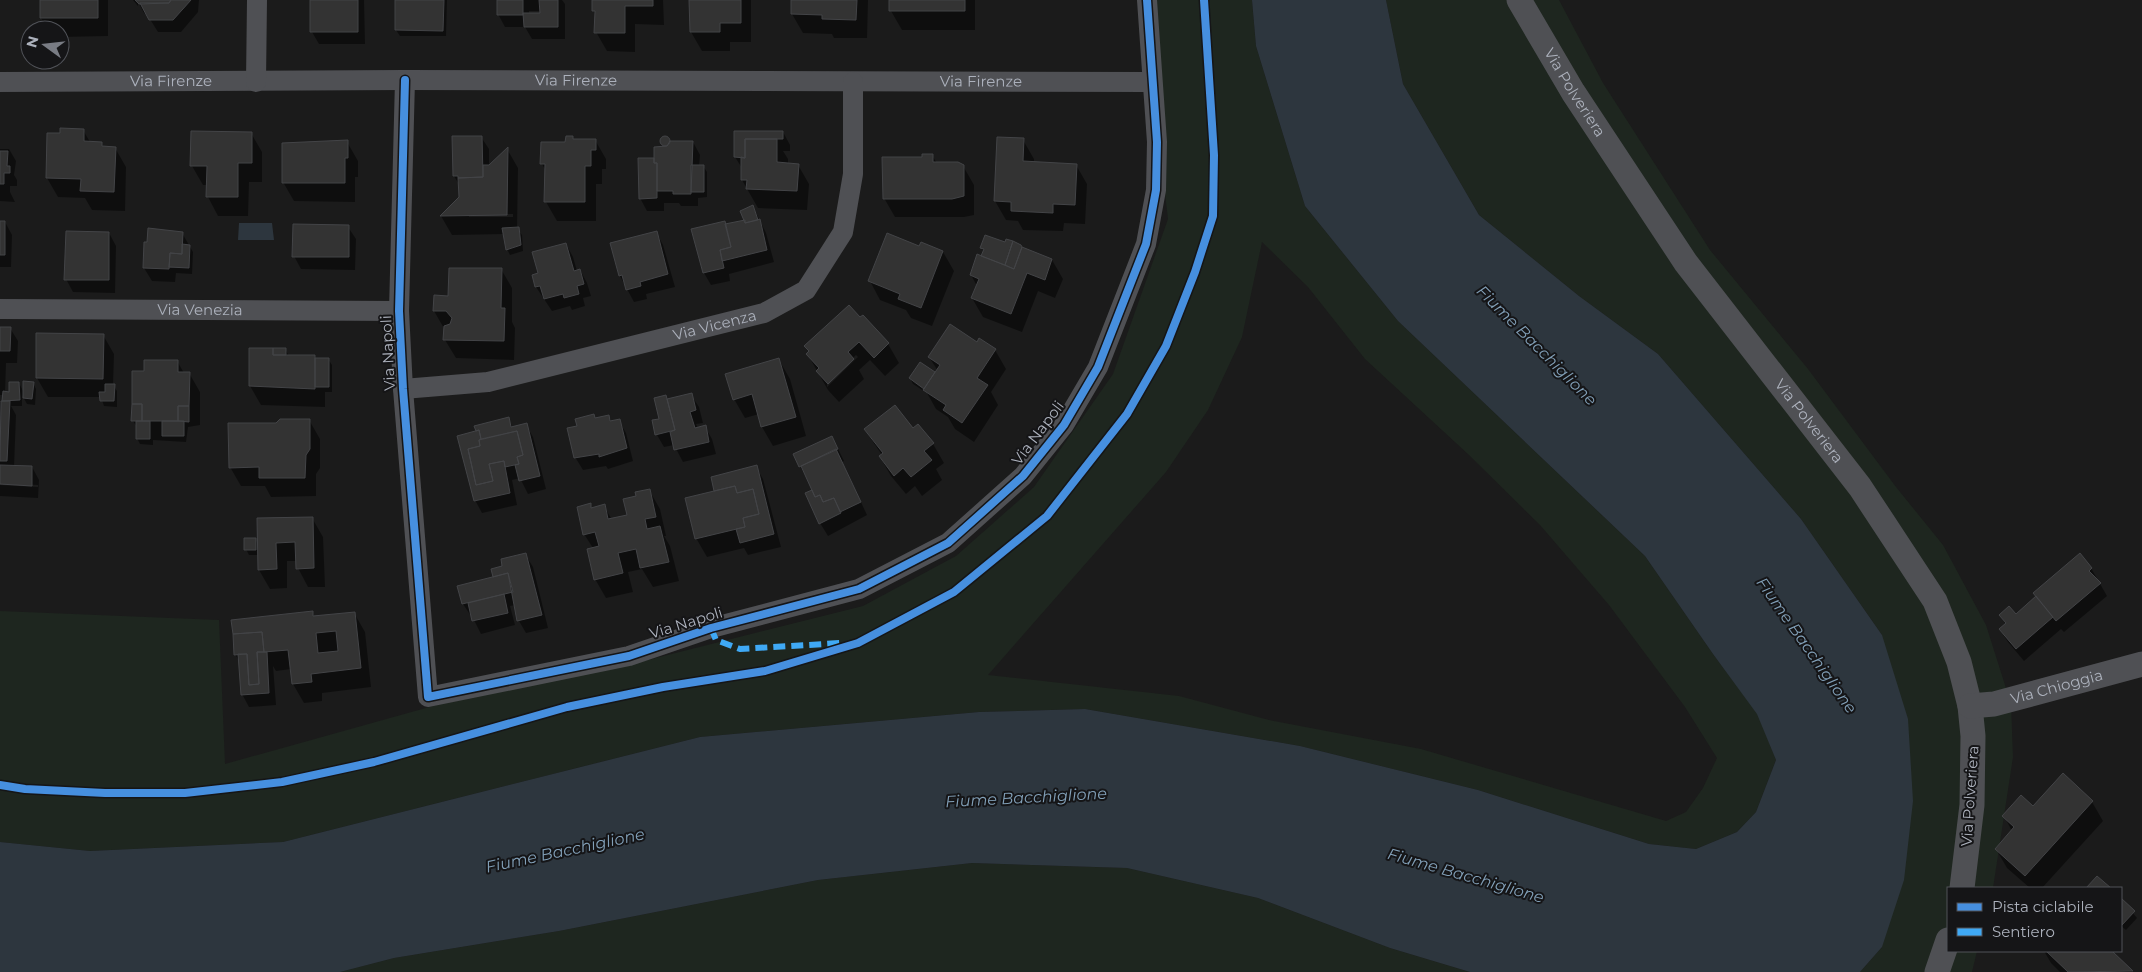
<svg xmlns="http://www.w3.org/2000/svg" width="2142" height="972" font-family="Montserrat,sans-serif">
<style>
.green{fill:#1e261f;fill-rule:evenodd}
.water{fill:#2d363e}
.shadow{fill:#0007;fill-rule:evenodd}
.building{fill:#333;stroke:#434447;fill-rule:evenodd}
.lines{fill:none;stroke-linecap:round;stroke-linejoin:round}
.minor{stroke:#4f5054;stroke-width:20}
.tertiary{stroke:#4f5054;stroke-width:25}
.quiet{stroke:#3fa9f5;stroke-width:6;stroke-dasharray:12 6;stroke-linecap:butt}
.cycleway-casing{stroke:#151517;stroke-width:11}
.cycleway{stroke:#468fdf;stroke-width:8}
.labels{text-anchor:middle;stroke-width:4;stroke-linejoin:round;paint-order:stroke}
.street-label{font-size:15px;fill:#acb1bc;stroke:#151517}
.water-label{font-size:16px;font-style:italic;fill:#82a0b8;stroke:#151517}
</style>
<rect width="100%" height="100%" fill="#1b1b1b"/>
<path class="green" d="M1151,0h101l4,46 49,160 93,115 247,235 68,98 45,60 18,46 -20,52 -19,20 -41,17 -47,-5 -171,-54 -178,-44 -215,-37 -106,3 -279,25 -417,105 -193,9 -90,-9v-231l219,9 6,144 208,-58 207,-44 223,-56 93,-50 78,-69 79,-113 55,-155 -16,-137zM1262,242l46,45 57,72 104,96 71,70 69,80 76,102 32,51 -14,30 -17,24 -20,9 -245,-72 -152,-29 -90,-24 -191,-21 178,-203 42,-62 34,-73z
M1386,0h173l44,83 107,167 98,119 88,118 47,58 43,80 25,79 2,53 -20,131h-45v63h29l-5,21h-112l22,-25v-312l-81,-116 -143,-165 -79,-58 -100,-81 -76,-131z
M972,863l155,5 131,30 132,50 80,24h-1130l54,-14 165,-27 259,-51z"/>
<path class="water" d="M1252,0h134l17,84 76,131 100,81 79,58 143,165 81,116 26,84 5,82 -9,79 -22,67 -22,25h-390l-80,-24 -132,-50 -131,-30 -155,-5 -154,17 -259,51 -165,27 -54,14h-340v-130l90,9 193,-9 417,-105 279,-25 106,-3 215,37 178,44 171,54 47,5 41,-17 19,-20 20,-52 -19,-46 -44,-60 -68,-98 -247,-235 -93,-115 -49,-160z
M239,223h33l2,17h-36z"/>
<path class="shadow" d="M41,0h67v36l-48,1v-7h-11l-8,-12z
M133,0h66l-1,12 -17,20h-23l-10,-16 -4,-3 -6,-11v4z
M311,0h53l1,44h-46l-7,-12z
M396,0h51l-1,36h-46l-4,-6z
M498,0h64l3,4v35h-33l-7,-12h-20l-7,-13zM529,11h12v3h-12z
M593,0h70l1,25 -29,-1v28l-28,-1 -11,-19z
M691,0h60v42h-21v9h-28l-11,-19z
M792,0h76l-1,38h-33l-2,-4 -29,-1 -11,-19z
M891,0h84v30h-73l-11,-19z
M83,130l7,12 11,1 3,4 11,1 11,19 -1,44 -33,-1 -7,-12 -27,-1 -11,-19 14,-43z
M783,132l7,13v6h-7l5,8v5l10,1 11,19 -2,26 -49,-2 -16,-28v-12l-7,-11z
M251,133l11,19v30h-13l-1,34h-30l-10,-19v-12h-5l-11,-19z
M481,137l8,12v18l18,-18 11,19 -1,61 5,6 1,16 -13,4 -3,-6 -2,-15 -53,1 -11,-19 19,-18v-12l-6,-10zM469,214h44v3h-44z
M572,138l2,2h21l11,19v10h-4v15h-6v37h-39l-11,-19v-31l-4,-7v-20h25z
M664,138h4l2,5 23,-1 7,13 -1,11h4l4,6v25l-9,1v8h-17l-2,-3h-15v8h-17l-7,-13 16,-38 8,-13z
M1023,140l11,19v4l42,2 11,19 -2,40 -21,-1 -1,8 -40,-1 -5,-9 -12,-1 -11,-19z
M347,142l11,19v16h-3v25l-61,-1 -11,-19z
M0,149h9l7,12 -2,14 3,5v6h-7v6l5,10 -15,-1z
M932,156l5,7 26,3 11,19v30l-10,2h-69l-11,-19 40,-40z
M753,207l13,26 8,29 -45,12 1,7 -19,4 -7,-12 22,-48 20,-4z
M0,222h5l7,13 -1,32h-11z
M348,227l8,12 -1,31 -54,-1 -7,-13z
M656,232l7,13 12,42 -29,7 1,5 -13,3 -14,-26z
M109,233l7,13 -1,47 -42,-1 -7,-13z
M182,233l11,19 -1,22 -16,-1 -1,9 -23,-1 -8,-13z
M566,244l7,13 4,14 3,-1 7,13 4,13 -8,2 2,8 -13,4 -2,-4 -18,5 -16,-24 3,-13z
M920,247l23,5 11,19 -22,55 -21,-8 -5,-8 -26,-10 -10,-19z
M982,248l40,1 30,11 11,19 -8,19 -17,-7 -16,41 -39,-15 -11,-19 5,-12 -6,-11 11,-17 2,-6z
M501,269l11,19v34l3,6 -1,32 -58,-2 -11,-18v-10l-11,-19 15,-14z
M863,316l25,28 11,19 -14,13 -15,-16 -11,10 5,9 -25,23 -11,-12 -20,-35 2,-2 -4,-7zM856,355l2,2 -31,30v-4z
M0,328h10l8,13 -1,22h-11l-1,30h5l9,-10 5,10 9,-10 3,6 -1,16 -8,-1 -5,-9v11h-11l5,9 -2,52h18l7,13 -1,18 -38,-2v-11l38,2v-2l-38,-2v-81h5l-1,-7h-4z
M103,335l11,19 -1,31 4,6v16l-13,-1 -3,-9h-53l-11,-19z
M977,343l18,7 11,19 -15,23 7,13 -24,37 -19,-13 -7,-12 -12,-8 -9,-16 -14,-9 -3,-6 24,-5 1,2 3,-4 -9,-14z
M285,349l4,7h25l2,3h12l4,6v27h-7v15l-64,-2 -11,-19v-36z
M779,360l11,19 16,57 -33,10 -11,-19 -3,-13 -14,4 -11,-19z
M177,361l7,12h5l11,19v33l-12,2 -2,15 -33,-2v5l-13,-1 -3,-6v-11l-4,-6 13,-49z
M691,395l8,12 4,16 -7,1 2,5 7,-2 7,12 4,15 -33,8 -9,-17 -10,2 -7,-12 -4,-14 7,-1 6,-24 2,4z
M608,416l4,6 7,-1 7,12 7,28 -25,8 -2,-3 -23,4 -8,-13 3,-30z
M508,419l5,9 13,-3 7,12 13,52 -18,5 -8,-16 -8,2 5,25 -35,8 -7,-13 3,-68z
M309,420l11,19v29l-4,6v22l-45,1 -6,-11h-24l-11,-19 47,-43z
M913,429l20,15 11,19 -8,6 6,11 -20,16 -7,-10 -9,8 -15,-18 -11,-19 2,-2 -17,-25z
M832,437l12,24 -2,1 25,53 -39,21 -8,-13 -6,-33 -14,-24z
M756,467l7,12 18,68 -33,8 -4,-7 -37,9 -11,-19 19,-47z
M649,490l11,19 6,27h-2l6,10 9,35 -26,6 -11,-18 -14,3 5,20 -27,6 -11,-19 -2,-31 -9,-14 6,-29 2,4 12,-3 8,14 17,-4 9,-19z
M312,518l11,19 2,50h-17l-10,-19 -1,-7h-10v27l-17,1 -11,-19v-15h-10l-3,-6 9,-10 4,7z
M525,554l8,13 15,61 -22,5 -7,-12 -4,-16 -5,1 5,19 -34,9 -9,-18h-1l-8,-12 31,-26 10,-11z
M2091,568l16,28 -43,36 -3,-3 -37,32 -16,-19 -8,-12 6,-5 -5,-10 15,1z
M312,613l3,4 39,-4 11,19 6,55 -49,6v8l-18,2 -11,-19 -2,-15 -15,2 -3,-5 3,39 -27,2 -7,-13 -3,-33 -4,-7z
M2092,802l11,19 -61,67h-12l-23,-20 -11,-19 16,-18 -8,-15 29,-8z
M2121,899l16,19 -11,12 -5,-4z
M2044,951h66l23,21h-73l-9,-9z"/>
<path class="building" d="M40,0h58v18h-58z
M135,0h36l-2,3 -30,1z
M171,0h20l-18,20h-24l-9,-17h29z
M310,0h48v32h-48z
M395,0h49l-1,31 -48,-1z
M497,0h26v15h-26z
M539,0h19v27h-34l-1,-14h17z
M592,0h61v6h-28v27h-31l1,-22h-3z
M689,0h52v23h-21v9h-30z
M791,0h66l-1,20 -34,-1v-4l-31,-1z
M889,0h76v11h-76z
M60,128l24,1v12l18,1v4l14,1 -2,45 -34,-1 1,-12 -35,-1 1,-45h13z
M191,131l61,1v31h-14v34h-32l1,-31h-17z
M734,131h49v8h-38v19l-11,-1z
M452,136h30l1,41 -25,1v-2h-5z
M566,136h7v3h23v11h-5v16h-6v36h-41l1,-38h-5l1,-22h24z
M660 141a5 5 0 1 1 10 0a5 5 0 1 1-10 0Z
M997,137l27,1 -1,23 54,3 -2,41 -22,-1v9l-42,-2v-9l-17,-1z
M745,139h32v23l22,2 -2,27 -51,-2 1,-9h-6v-23l4,1z
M348,140v18h-3v25h-63v-40z
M670,141h23l-2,53h-18v-3h-16v-28h-3v-16l13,-1z
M508,147l-1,68 -67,1 19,-19 -1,-19 25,-1v-12h6z
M0,151h8l-1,15h3v7h-6v11h-4z
M922,154h11v8h25l6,3v31l-12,3h-69l-1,-42h40z
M638,158h16v5h3v35l-18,1z
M691,165h13v27h-13z
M753,205l5,15 -13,3 -5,-12z
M760,219l7,31 -45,11 -2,-11 11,-3 -6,-23 20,-4v3z
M0,221h5v34h-5z
M725,221l6,26 -11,3 4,18 -21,5 -12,-44z
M293,224l56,1v32h-57z
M519,227l2,18 -15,5 -4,-22z
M148,228l35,4 -1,22 -12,-1 -1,16 -26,-1 1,-26h3z
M66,231l43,1v48h-45z
M657,231l11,43 -28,8 1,4 -15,4 -4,-15 -3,1 -9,-33z
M887,233l32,13 2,-4 22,9 -22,57 -23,-9 2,-5 -32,-13z
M985,235l20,7 1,-3 7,2 -8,24 -24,-9 3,-7 -4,-1z
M1013,241l8,4 1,2 -8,22 -9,-4z
M566,243l8,28 6,-2 4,15 -7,2 2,8 -15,4 -1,-4 -19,5 -4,-13 -5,1 -3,-12 6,-2 -6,-21z
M182,244l8,1 -1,23 -20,-1 1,-14 12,1z
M1022,247l30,12 -7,21 -18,-7 -16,41 -40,-16 8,-19 -9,-4 7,-21 37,15z
M449,268h53l-1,40h4l-1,33 -61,-1 1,-14 6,-2 2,-6 -6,-7h-13l1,-16 14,1z
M849,305l11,12 3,-2 26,28 -15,15 -15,-16 -11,10 6,7 -26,25 -12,-13 3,-3 -13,-14 3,-3 -5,-5z
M950,324l27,18 2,-4 17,11 -19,29 11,7 -26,38 -19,-13 3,-5 -23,-15 17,-25 -12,-8z
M0,327h11l-1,24h-10z
M36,333l68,1 -1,45 -67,-1z
M249,348h24v7h42v34l-66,-3z
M273,348h13v7h-13z
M315,358h14v29h-14z
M779,358l17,59 -35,10 -9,-33 -19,6 -8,-26z
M144,360h34v12h12l-1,34h-11v15h-36v-17h-10v-33h12z
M920,362l15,10 -11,17 -15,-11z
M23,381l11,1 -2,17 -9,-1z
M9,382h10l1,18 -18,1 1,-10 6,1z
M105,384h10l-1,17h-14l-1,-9h6z
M692,393l4,17 -6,2 5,16 11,-3 3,17 -35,8 -4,-18 5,-2 -8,-31z
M666,395l9,35 -20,5 -3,-15 7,-1 -5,-21z
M1,401h9l-3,60h-7z
M132,404h10v17h-11z
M895,405l18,23 5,-4 16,19 -10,8 8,9 -21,17 -8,-9 -9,8 -15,-20 4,-3 -19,-24z
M178,406h11v16l-11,-1z
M594,414l1,4 14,-3 1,6 10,-2 7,29 -28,9v-3l-25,4 -7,-30 10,-2 -2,-7z
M509,417l2,10 16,-4 13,53 -21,5 -4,-16 4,-1 -2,-7 6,-2 -6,-24 -36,8 -2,-9 -3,1 -2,-5z
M280,419h30v30l-4,6 -1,23h-46v-11l-30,1 -1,-45h48z
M136,421h14v18h-14z
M162,421h22v15h-22z
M479,430l2,9 -2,1 1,6 -12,3 8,36 17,-4 -4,-17 15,-3 6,32 -36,8 -17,-65z
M517,431l6,24 -6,2 2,7 -14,3 -1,-6 -15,3 4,17 -17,4 -8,-36 12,-3 -1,-6z
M832,436l6,13 -39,18 -6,-13z
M836,449l25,53 -21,10 -6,-14 -11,4 -3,-7 -5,2 -14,-31z
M0,465l32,1v20l-32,-2z
M757,465l17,69 -34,9 -4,-14 9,-2 -2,-9 16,-4 -6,-25 -16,4 -2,-7 -21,5 -3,-14z
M735,486l2,7 16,-4 6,25 -16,4 2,9 -50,12 -10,-41z
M650,489l6,28 -11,2 2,10 13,-3 9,36 -29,6 -4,-19 -18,4 5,20 -29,7 -7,-31 12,-3 -4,-14 -12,3 -6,-28 14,-4v5l14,-4 3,15 19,-4 -4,-16 13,-3 -1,-4z
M812,490l3,7 5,-2 3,7 11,-4 7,15 -22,11 -14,-31z
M313,517l1,51 -18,1 -1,-27 -19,1 1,26 -19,1 -1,-52z
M244,538h12v12h-12z
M526,553l16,62 -25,6 -9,-48 -15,4 -2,-8 11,-3 -1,-7z
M2080,553l12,15 -3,3 12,12 -45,38 -23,-28z
M508,573l5,19 -51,12 -5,-18z
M504,594l4,19 -36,8 -4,-18z
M2036,596l17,21 -37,32 -17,-20 7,-6 -7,-8 10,-9 7,8z
M313,611v5l42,-4 6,56 -50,6 1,8 -20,2 -4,-34 -24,2 -2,-20 -29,2 -2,-14zM336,631l2,20 -20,2 -2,-20z
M262,632l2,20h-7l2,32 -10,1 -2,-31 -13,1 -1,-21z
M257,652h10l2,41 -28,2 -3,-41h9l2,31 10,-1z
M2063,773l30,28 -68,75 -30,-27 19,-22 -12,-11 19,-21 12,11z
M2097,876l14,12h-25z
M2121,898l14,13 -13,14 -1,-1z
M2046,951h66l21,20 -65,1z"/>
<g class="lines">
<g class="minor">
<path d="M405,80l-6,231 4,78 25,308 201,-41 82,-28 148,-39 89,-46 75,-67 41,-51 34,-58 48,-123 10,-54 1,-48 -10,-142"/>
<path id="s1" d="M0,82l405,-2 747,2"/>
<path d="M256,82l1,-82"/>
<path id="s2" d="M0,309l399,2"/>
<path id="s3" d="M403,389l85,-7 276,-69 42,-23 37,-58 10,-58v-92"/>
</g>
<g class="tertiary">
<path id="s4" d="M1519,0l54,92 113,171 174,224 75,114 24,61 11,44 3,30 -1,69 -10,83"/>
<path id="s5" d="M1970,706l24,-2 148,-40"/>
<path d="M1937,972l11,-32"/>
</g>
<path class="quiet" d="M711,628l5,12 24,9 101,-6"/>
<defs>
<path id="cycleway" d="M405,80l-6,231 4,78 25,308 201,-41 82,-28 148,-39 89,-46 75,-67 41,-51 34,-58 48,-123 10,-54 1,-48 -10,-142
M0,785l25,4 80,4h80l97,-11 92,-20 193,-55 96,-20 102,-16 93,-28 96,-51 93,-76 80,-102 39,-68 29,-74 18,-56 1,-61 -10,-155"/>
</defs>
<use href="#cycleway" class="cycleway-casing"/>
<use href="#cycleway" class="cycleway"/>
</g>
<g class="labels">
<g class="street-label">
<text dy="5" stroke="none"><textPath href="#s1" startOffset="576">Via Firenze</textPath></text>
<text dy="5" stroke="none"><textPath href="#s1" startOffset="171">Via Firenze</textPath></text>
<text dy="5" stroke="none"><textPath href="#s1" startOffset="981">Via Firenze</textPath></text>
<text dy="5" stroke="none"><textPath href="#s4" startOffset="108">Via Polveriera</textPath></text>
<text dy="5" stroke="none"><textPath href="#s2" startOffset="200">Via Venezia</textPath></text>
<text dy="5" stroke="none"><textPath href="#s3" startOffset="319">Via Vicenza</textPath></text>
<text transform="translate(388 353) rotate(-93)" y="5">Via Napoli</text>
<text dy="5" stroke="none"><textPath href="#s4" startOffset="512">Via Polveriera</textPath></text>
<text transform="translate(1038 433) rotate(-53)" y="5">Via Napoli</text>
<text transform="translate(686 623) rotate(-17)" y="5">Via Napoli</text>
<text dy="5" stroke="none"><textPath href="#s5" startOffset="89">Via Chioggia</textPath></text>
<text transform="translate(1970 796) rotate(-86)" y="5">Via Polveriera</text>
</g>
<g class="water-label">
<text transform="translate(1537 345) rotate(45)" y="6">Fiume Bacchiglione</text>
<text transform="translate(1807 645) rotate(55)" y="6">Fiume Bacchiglione</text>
<text transform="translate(1026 797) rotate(-3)" y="6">Fiume Bacchiglione</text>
<text transform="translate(565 850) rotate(-12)" y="6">Fiume Bacchiglione</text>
<text transform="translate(1466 875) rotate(16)" y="6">Fiume Bacchiglione</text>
</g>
</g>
<rect x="1947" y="887" width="175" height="65" fill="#151517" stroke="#515359"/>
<rect x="1957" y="903" width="25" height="8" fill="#468fdf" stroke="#515359"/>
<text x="1992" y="912" font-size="15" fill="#acb1bc">Pista ciclabile</text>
<rect x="1957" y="928" width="25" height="8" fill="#3fa9f5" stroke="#515359"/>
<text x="1992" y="937" font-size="15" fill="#acb1bc">Sentiero</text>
<g transform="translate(45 45) rotate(285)"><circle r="24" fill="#151517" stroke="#515359"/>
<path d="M0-4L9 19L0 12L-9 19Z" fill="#797c84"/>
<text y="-8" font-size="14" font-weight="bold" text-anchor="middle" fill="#acb1bc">N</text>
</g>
</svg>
